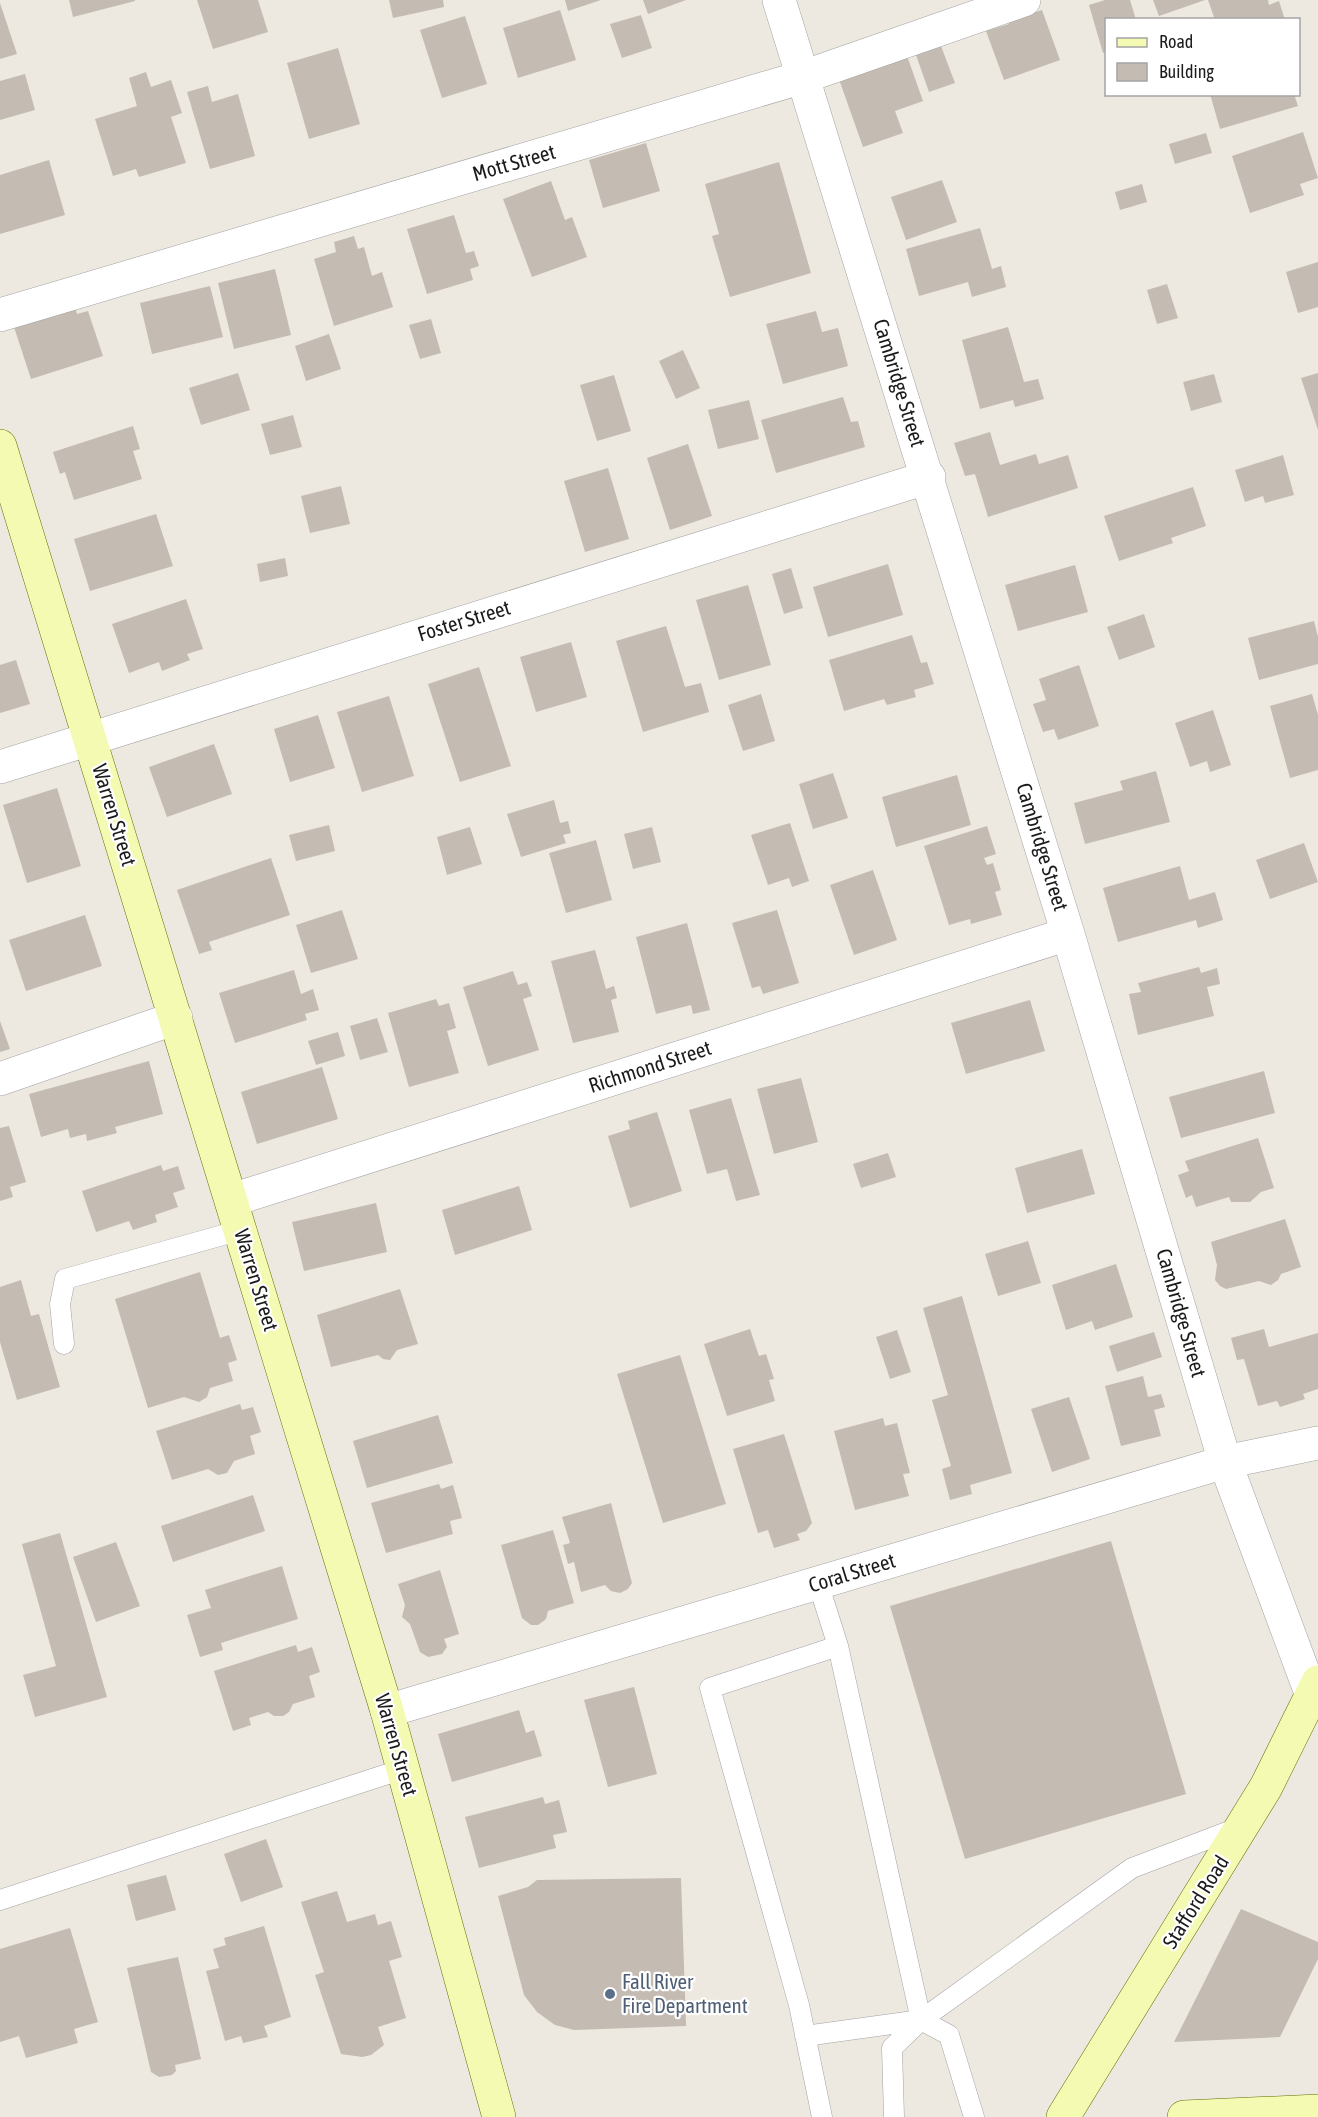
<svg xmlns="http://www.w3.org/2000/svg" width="1318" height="2117" font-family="'Asap Condensed',sans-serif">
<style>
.building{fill:#c4bbb3}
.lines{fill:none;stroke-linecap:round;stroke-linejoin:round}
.lane-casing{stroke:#a2a2a2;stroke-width:21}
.street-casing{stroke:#a2a2a2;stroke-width:34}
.secondary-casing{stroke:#617003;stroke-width:34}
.lane{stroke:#fff;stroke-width:20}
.street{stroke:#fff;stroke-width:33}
.secondary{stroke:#f4fab1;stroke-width:33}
.service-dot{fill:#5c6f8a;stroke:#fff;stroke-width:2}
.labels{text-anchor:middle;stroke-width:4.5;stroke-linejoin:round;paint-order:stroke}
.street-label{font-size:21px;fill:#1b1b1b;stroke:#fff}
.service-label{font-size:21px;fill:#4e5e75;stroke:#fff;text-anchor:start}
</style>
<rect width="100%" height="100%" fill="#ede9e0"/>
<path class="building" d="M69,0h66v1l-62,16z
M197,0h61l10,32 -55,17z
M389,0h54l1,7 -51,11z
M565,0h36l-33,11z
M643,0h43l-38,14z
M1105,0h25l6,20h-30v32l-3,1 -14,-48z
M1153,0h52l-46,16z
M1208,0h60l1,5 10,-4 6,19h-70z
M0,3l17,51 -17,5z
M560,10l16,50 -58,18 -15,-50z
M1042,10l18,50 -56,20 -18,-49 23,-7 -4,-9 25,-1z
M641,15l11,33 -30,10 -12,-34z
M465,16l22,68 -45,14 -22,-68z
M941,46l14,37 -26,9 -13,-37z
M338,48l22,76 -51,15 -22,-76z
M906,53l17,48 -28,10 8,22 -40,14 -28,-79z
M146,72l5,15 20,-7 11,33 -11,4 15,46 -47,14 -3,-8 -23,7 -18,-57 42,-13 -8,-28z
M25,74l10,36 -35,10v-39z
M208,86l4,16 26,-8 17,62 -45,13 -23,-77z
M1210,94h84l4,12 -78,23z
M1303,132l15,46 -18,6 4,11 -54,18 -18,-57z
M1206,133l6,20 -37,11 -6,-20z
M646,143l14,48 -57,17 -14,-48z
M49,160l16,55 -65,19v-59z
M779,162l32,111 -81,24 -18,-61 7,-2 -14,-50z
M942,180l15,42 -51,18 -15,-43z
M551,181l14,39 7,-3 15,40 -55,20 -29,-78z
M1142,184l5,18 -27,8 -5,-18z
M454,215l12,38 8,-2 5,15 -9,3 3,11 -46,14 -20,-65z
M980,228l12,41 9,-3 5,21 -34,10 -4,-15 -49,14 -13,-47z
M354,236l4,13 6,-2 8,29 10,-4 11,35 -59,19 -20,-67 22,-7 -2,-10z
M1318,262v45l-20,6 -12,-41z
M275,269l16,66 -57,14 -16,-66z
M1167,284l11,34 -21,6 -10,-34z
M210,286l13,51 -71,17 -12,-51z
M75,307l2,7 11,-3 15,45 -72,23 -17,-52z
M816,311l6,21 16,-4 10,38 -65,18 -17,-60z
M431,319l10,34 -21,6 -11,-34z
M1008,327l16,55 14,-3 6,20 -29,8 -2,-7 -33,9 -18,-69z
M329,334l12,35 -35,12 -11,-35z
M683,350l17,38 -24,11 -17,-38z
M238,373l12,37 -49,15 -12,-37z
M1318,373v57l-17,-52z
M1214,374l8,28 -31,9 -8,-29z
M614,375l17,56 -34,10 -17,-56z
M843,397l8,25 7,-1 7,26 -89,26 -15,-53z
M749,400l10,39 -41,10 -10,-39z
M293,415l9,32 -32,8 -9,-31z
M133,426l7,23 -7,2 9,28 -68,21 -9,-28 -5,2 -7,-22z
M990,432l10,33 36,-11 3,10 29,-9 10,33 -90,29 -13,-43 -10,2 -11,-33z
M688,444l24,72 -42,14 -23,-72z
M1283,455l11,40 -29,8 -2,-7 -18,6 -10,-32z
M608,468l21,71 -44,13 -21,-71z
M341,486l9,38 -40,9 -9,-37z
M1193,487l13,39 -35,12 2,5 -54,18 -15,-45z
M156,514l17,52 -83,25 -16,-52z
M285,558l3,18 -28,6 -3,-18z
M888,564l15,51 -75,22 -15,-50z
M1075,565l13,47 -70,19 -13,-46z
M791,568l12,40 -19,6 -12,-40z
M748,585l23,80 -52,15 -23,-80z
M186,599l17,50 -16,5 3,6 -28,11 -3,-9 -30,11 -17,-49z
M1144,614l11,33 -36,13 -12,-33z
M1314,621l4,16v27l-59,16 -11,-42z
M666,626l19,61 16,-4 8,29 -66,20 -27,-91z
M912,635l9,28 6,-1 7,22 -20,6 2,7 -29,8 -3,-6 -40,12 -15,-51z
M571,642l16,55 -51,15 -16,-55z
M16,660l14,44 -30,9v-48z
M1079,665l20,61 -41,14 -4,-11 -11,3 -10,-28 13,-4 -7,-21z
M479,667l32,99 -51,16 -32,-98z
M761,694l14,47 -32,10 -15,-46z
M1312,694l6,21v55l-28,8 -20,-72z
M389,696l25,80 -52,16 -25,-80z
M1213,710l18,55 -21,7 -3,-11 -17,6 -15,-44z
M318,715l17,53 -45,14 -16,-53z
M214,744l18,50 -65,23 -18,-50z
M1156,771l14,51 -85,22 -11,-41 49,-13 -3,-9z
M833,773l15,45 -35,11 -14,-45z
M957,775l14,50 -75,22 -14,-50z
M57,788l24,78 -54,17 -24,-78z
M554,800l6,23 8,-2 3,12 -8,2 3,8 -45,14 -14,-43z
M790,823l19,58 -17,6 -3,-9 -21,7 -17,-50z
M329,825l6,26 -39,10 -7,-26z
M987,826l9,28 -12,4 3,7 6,-2 8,27 -6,2 7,23 -31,9 -1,-5 -21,6 -25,-79z
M470,827l12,37 -35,11 -10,-38z
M652,827l9,35 -28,7 -9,-35z
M596,840l16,60 -46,13 -17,-60z
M1304,843l14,39 -48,17 -14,-39z
M271,858l19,57 -81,27 3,8 -13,4 -22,-64z
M1180,866l9,34 26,-8 8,28 -25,8 -2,-8 -78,22 -15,-54z
M873,870l24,70 -43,15 -24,-70z
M342,910l16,49 -47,14 -15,-48z
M777,910l22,73 -36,11 -3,-8 -8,2 -20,-65z
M85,915l17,51 -76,25 -17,-51z
M687,923l23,87 -17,4 -2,-9 -35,9 -20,-77z
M595,950l11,39 8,-3 3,12 -6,2 8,32 -46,11 -22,-82z
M1199,967l2,6 16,-5 3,16 -13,3 7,29 -76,19 -9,-41 12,-2 -3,-9z
M294,970l7,24 12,-5 6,21 -14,4 2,6 -72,23 -16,-50z
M513,971l5,14 9,-3 5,14 -9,3 16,51 -51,16 -25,-79z
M436,999l3,7 10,-3 7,25 -9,3 12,42 -50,14 -21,-74z
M1030,1000l15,51 -79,23 -15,-51z
M377,1018l11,34 -28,8 -10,-34z
M0,1021l10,28 -10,3z
M338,1032l7,24 -29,9 -8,-24z
M149,1061l14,53 -48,13 2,6 -30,8 -1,-7 -16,4 -2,-9 -27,8 -12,-43z
M322,1067l16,52 -81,25 -16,-52z
M1264,1071l11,42 -94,25 -12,-41z
M801,1078l17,64 -44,12 -17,-65z
M731,1098l29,97 -24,6 -9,-32 -20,5 -18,-64z
M657,1112l25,79 -52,17 -22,-72 22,-7 -2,-8z
M9,1126l17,56 -16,5 3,10 -13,4v-73z
M1258,1138l16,50 -13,4 -11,10h-19l-2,-5 -33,10 -4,-12 -6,3 -8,-23 11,-4 -4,-10z
M1082,1149l13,45 -68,19 -12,-45z
M888,1153l8,24 -35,11 -8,-24z
M161,1165l2,6 15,-5 7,23 -12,4 5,14 -23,8 2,7 -24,8 -4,-9 -33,11 -14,-41z
M519,1186l13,44 -77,25 -13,-45z
M376,1203l11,49 -83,19 -12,-49z
M1285,1219l16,48 -20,7 -3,6 -7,5 -12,-4 -33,8 -6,-3 -5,-6 2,-15 -6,-23z
M1028,1241l13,42 -43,13 -13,-42z
M1116,1264l17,53 -38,13 -3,-9 -26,9 -14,-45z
M200,1272l20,66 9,-3 8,25 -9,3 5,18 -23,7 -3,9 -8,5 -15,-5 -36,11 -33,-109z
M21,1280l10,36 8,-2 21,73 -43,13 -17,-58v-55z
M400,1289l18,55 -21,6 -7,10 -7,-1 -5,-4 -47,12 -14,-52z
M962,1296l50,177 -42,12 2,9 -22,6 -8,-31 9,-3 -19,-66 16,-5 -25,-87z
M750,1329l9,27 7,-2 8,25 -5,1 6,21 -48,15 -23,-72z
M1264,1329l5,18 49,-14v56l-15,5 2,5 -25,8 -3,-6 -19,5 -14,-47 -7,1 -6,-22z
M897,1330l14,42 -21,7 -14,-42z
M1154,1332l8,25 -45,15 -8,-26z
M680,1355l46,149 -63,19 -46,-149z
M1143,1376l5,21 13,-3 4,13 -11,3 7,26 -40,10 -16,-60z
M1069,1397l21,62 -38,13 -21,-63z
M240,1404l2,6 11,-3 8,25 -11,4 5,18 -21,7 -7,12 -9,2 -10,-6 -36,11 -16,-49z
M438,1415l15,48 -86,25 -14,-47z
M883,1418l2,8 12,-3 13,50 -7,1 6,22 -54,14 -21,-79z
M784,1434l28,89 -6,8 -9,3 3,6 -26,8 -6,-18 -10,3 -25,-84z
M439,1484l2,5 12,-4 9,33 -12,3 3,13 -67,19 -15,-50z
M253,1495l12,36 -92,31 -12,-36z
M611,1503l21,80 -4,6 -8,4 -9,-2 -6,-6 -24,7 -7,-30 -6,2 -5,-19 7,-2 -8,-26z
M553,1530l21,73 -26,8 -2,8 -8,6h-7l-9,-7 -21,-73z
M60,1533l47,164 -72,20 -12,-42 33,-9 -34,-122z
M1111,1541l75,253 -221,65 -75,-253z
M116,1542l24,64 -44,16 -23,-65z
M282,1566l16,53 -77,24 2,7 -23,7 -13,-42 24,-7 -6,-18z
M440,1570l19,64 -15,5 3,8 -5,7 -14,3 -8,-5 -10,-28 -8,-7 3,-12 -7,-21z
M296,1645l2,7 14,-5 8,25 -11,4 6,21 -22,7 -4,8 -6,4h-9l-6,-4 -19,6 2,7 -18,6 -19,-60z
M634,1687l23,87 -49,13 -24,-87z
M519,1710l7,23 8,-3 8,26 -90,26 -14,-48z
M543,1797l2,7 14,-4 8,32 -14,3 3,13 -77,20 -14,-51z
M266,1839l17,48 -42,15 -17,-48z
M166,1875l10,35 -40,11 -9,-36z
M681,1878l5,148 -112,4 -19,-5 -18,-13 -13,-17 -26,-99 30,-9 9,-7z
M337,1891l10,31 28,-8 3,11 13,-4 11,36 -13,4 17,57 -28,9 6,18 -13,10 -9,2 -21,-3 -26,-79 9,-3 -23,-70z
M1241,1909l77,33v17l-38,78 -106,5z
M264,1926l27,91 -27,9 4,11 -25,6 -2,-7 -16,5 -19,-70 13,-3 -6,-19 13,-4 -2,-7z
M70,1928l28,94 -24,7 4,14 -52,15 -7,-22 -19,6v-93z
M178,1957l23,102 -26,6 1,6 -4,4 -13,2 -8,-5 -24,-104z"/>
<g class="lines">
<defs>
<path id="lane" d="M64,1344l-4,-40 5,-25 176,-49
M818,1583l20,63 -128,42 89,317 23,112
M838,1646l83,374 28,15 25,82
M0,1900l403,-131
M805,2036l116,-16
M894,2117l-2,-69 29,-28 211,-152 108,-41"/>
<path id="street" d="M779,0l289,934 157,528 86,231
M0,315l803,-238 221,-77
M0,767l929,-290
M0,1079l176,-61
M232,1200l836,-266
M387,1711l838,-249 93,-19"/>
<path id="secondary" d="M0,446l387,1265 112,406
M1063,2117l203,-330 52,-105
M1184,2117l134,-6"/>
</defs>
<use href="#lane" class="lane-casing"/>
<use href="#street" class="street-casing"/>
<use href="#secondary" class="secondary-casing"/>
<use href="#lane" class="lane"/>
<use href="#street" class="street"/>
<use href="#secondary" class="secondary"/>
</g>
<circle class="service-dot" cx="610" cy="1994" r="6"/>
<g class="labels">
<g class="street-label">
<text transform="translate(514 163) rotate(-16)" y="7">Mott Street</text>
<text transform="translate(899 383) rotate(73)" y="7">Cambridge Street</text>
<text transform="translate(464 621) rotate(-17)" y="7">Foster Street</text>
<text transform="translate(114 815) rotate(73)" y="7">Warren Street</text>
<text transform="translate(1042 847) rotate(73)" y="7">Cambridge Street</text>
<text transform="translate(650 1067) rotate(-18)" y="7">Richmond Street</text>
<text transform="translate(256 1280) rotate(73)" y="7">Warren Street</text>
<text transform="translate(1181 1313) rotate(74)" y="7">Cambridge Street</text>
<text transform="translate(852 1573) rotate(-17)" y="7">Coral Street</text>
<text transform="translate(396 1745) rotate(74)" y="7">Warren Street</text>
<text transform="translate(1196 1902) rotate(-58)" y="7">Stafford Road</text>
</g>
<g class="service-label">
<text x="622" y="1989">Fall River<tspan x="622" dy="24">Fire Department</tspan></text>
</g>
</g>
<rect x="1105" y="18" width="195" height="78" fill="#ffffff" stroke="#a4a4a4" stroke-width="1.5"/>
<rect x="1117" y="38" width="30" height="9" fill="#f4fab1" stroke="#a4a4a4" stroke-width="1.5"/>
<text x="1159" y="48" font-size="18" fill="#1b1b1b">Road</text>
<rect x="1117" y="63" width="30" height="18" fill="#c4bbb3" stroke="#a4a4a4" stroke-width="1.5"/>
<text x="1159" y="78" font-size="18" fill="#1b1b1b">Building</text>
</svg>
